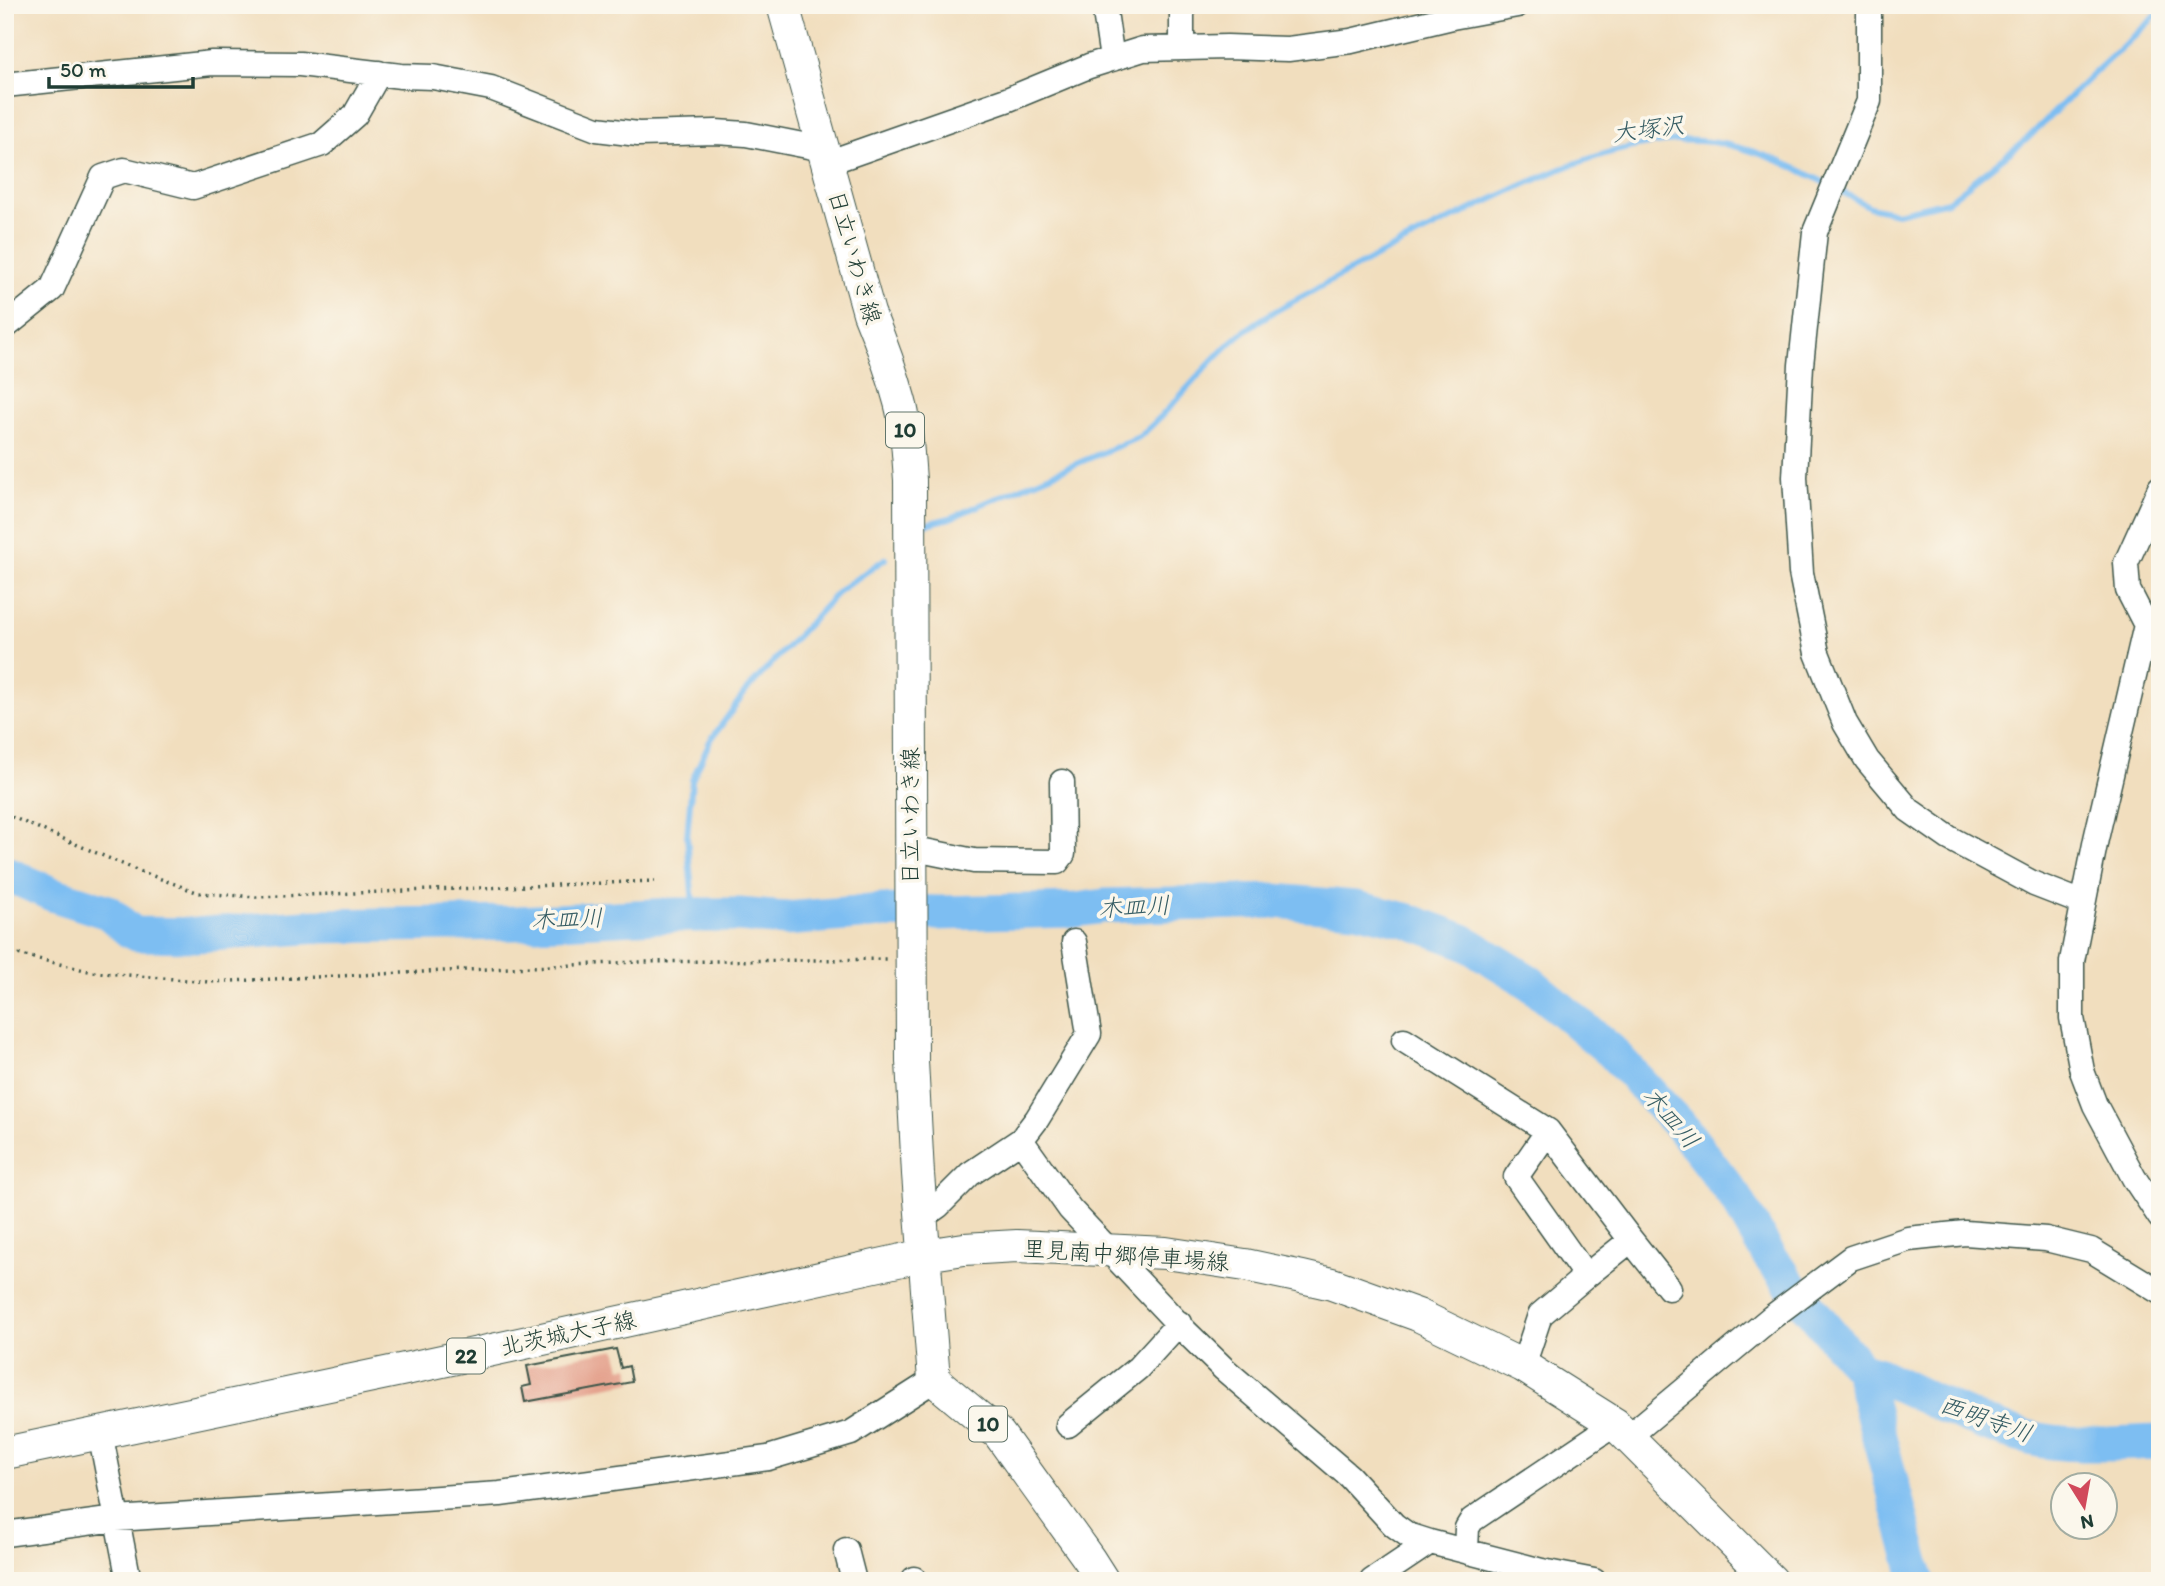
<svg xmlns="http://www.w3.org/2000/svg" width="2165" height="1586" font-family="Itim,'Klee One',sans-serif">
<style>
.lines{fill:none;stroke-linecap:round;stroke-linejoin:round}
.stream{stroke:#7dbef2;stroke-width:6}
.river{stroke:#7dbef2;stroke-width:35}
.building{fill:#e39c87}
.minor-casing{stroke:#3e5549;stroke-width:27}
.major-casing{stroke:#3e5549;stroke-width:34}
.path{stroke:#3e5549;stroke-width:3.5;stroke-dasharray:2 5;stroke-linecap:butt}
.minor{stroke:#fff;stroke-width:24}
.major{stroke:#fff;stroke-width:32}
.labels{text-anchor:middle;stroke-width:7;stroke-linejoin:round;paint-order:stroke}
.shield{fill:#fbf7ec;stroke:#61756b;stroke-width:2}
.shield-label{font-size:21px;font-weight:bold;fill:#1f3d34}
.street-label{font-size:23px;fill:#1f3d34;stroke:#fbf7ec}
.water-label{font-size:24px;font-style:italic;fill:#365d64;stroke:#fbf7ec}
</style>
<rect width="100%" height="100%" fill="#fbf7ec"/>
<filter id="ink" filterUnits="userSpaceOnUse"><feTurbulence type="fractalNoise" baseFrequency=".0143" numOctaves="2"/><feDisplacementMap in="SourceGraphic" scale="14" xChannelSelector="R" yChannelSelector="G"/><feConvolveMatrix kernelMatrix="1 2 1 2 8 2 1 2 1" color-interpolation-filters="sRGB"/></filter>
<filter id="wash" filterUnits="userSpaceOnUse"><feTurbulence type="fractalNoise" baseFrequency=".00686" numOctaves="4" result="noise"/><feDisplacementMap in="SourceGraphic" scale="28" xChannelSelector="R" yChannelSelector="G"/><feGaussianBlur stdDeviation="1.57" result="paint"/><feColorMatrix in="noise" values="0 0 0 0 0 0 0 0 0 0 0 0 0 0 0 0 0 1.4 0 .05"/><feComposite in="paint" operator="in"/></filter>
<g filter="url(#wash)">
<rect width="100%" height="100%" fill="#f1debe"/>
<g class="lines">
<path class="stream" d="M1837,189l33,18 27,6 51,-12 78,-61 69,-68 65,-60
M927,524l23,-6 189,-81c41,-34 74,-86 117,-114 16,-11 34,-20 51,-29 45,-25 90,-49 136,-71 74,-35 151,-77 233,-82 52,-4 107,19 151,43
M694,915l-7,-78 5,-57 18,-39 36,-50 94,-101 45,-31"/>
<path class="river" d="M5,873l47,21 56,18 22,19 6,3 60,1 123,-9 198,-3 158,-8h64l46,4 98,-8 56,2 137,-3 28,-4 171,-5 81,7 50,12 57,21 65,40 83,70 71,77 54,70 30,53 26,36 69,83 57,211
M1861,1370l15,4c50,23 100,51 154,64 38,10 90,5 130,4"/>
</g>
<g id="blocks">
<path class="building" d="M616,1349l5,19 8,-2 3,16 -107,20 -3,-15 9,-2 -4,-19z"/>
</g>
</g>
<g filter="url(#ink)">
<use href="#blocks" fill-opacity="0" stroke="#3e5549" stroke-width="2"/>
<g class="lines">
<defs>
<path id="minor" d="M1104,5l8,54
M1869,5v96l-54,131 -14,133 -6,112 6,96 16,80 28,70 22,37 42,50 40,28 85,46 49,19
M1182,48v-43
M5,85l207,-22 88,1 101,12 32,1 58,11 106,41 41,5 78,-2 30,2 77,15
M827,163l182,-64 80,-33 54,-17 84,-2 61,2 63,-8 101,-24 65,-12
M5,327l47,-38 51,-112 21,-7 69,17 129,-43 33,-29 24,-42
M2160,488l-34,75 2,27 18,35 -50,214 -24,122v57l10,53 13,34 39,73 26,39
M910,848l64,13 83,1 6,-8 -1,-72
M1404,1040l144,91 -32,46 70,99 -46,39 -17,51
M1548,1131l83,109
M1021,1140l49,69 115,122 39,38 125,107 45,49 14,10 22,7 112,29 52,10
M921,1218l17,-12 32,-32 51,-34 16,-21 52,-85 -15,-92
M1586,1276l45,-36 38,48
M1068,1425l70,-57 41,-45
M100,1432l29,149
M1628,1437l144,-120 79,-59 57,-19 57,-6 81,6 45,11 69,42
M5,1534l111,-15 384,-25 268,-36 83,-25 83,-53
M846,1550l8,31
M1466,1550l1,-22 5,-8 143,-96
M914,1579l1,2
M1372,1581l58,-39"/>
<path id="major" d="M783,5l86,308c12,29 23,59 31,89 7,26 8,52 10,78l2,581 6,113 16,206 65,54 90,125 14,22
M5,1453l405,-85 515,-113 39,-6 53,-3 149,7 79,12 57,12 30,7 86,31 105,51 92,58 157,157"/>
</defs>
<use href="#minor" class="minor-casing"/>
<use href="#major" class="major-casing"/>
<path class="path" d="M5,814l129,55 65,24 57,4 399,-16
M5,951l88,21 116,10 429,-20 251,-3"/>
<use href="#minor" class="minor"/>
<use href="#major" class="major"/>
</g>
</g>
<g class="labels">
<g class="shield">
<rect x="886" y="412.5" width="38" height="35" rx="5"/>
<rect x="447" y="1338.5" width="38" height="35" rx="5"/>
<rect x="969" y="1406.5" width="38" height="35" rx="5"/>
</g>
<g class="shield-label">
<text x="905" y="437">10</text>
<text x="466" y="1363">22</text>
<text x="988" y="1431">10</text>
</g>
<g class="street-label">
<text transform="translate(855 257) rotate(74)" y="8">日立いわき線</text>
<text transform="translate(910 816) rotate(-90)" y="8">日立いわき線</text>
<text transform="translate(1126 1255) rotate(4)" y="8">里見南中郷停車場線</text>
<text transform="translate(568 1333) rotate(-12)" y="8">北茨城大子線</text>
</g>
<g class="water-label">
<text transform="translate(1648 129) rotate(-7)" y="8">大塚沢</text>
<text transform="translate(1134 907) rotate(-3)" y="8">木皿川</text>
<text transform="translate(567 919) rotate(-2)" y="8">木皿川</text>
<text transform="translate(1671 1118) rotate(49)" y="8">木皿川</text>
<text transform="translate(1986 1419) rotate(19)" y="8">西明寺川</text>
</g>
</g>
<rect width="2165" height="1586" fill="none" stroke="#fbf7ec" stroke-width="28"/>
<g transform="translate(2084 1506) rotate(169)"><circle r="33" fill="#fbf7ec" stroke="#a3ada2" stroke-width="2"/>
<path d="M0-5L12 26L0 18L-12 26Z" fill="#d1495b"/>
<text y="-10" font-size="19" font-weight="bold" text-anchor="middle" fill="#1f3d34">N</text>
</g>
<path d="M49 77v10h144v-10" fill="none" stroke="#1f3d34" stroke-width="3.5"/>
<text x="60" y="77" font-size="21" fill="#1f3d34" stroke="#fbf7ec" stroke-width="5" paint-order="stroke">50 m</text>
</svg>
